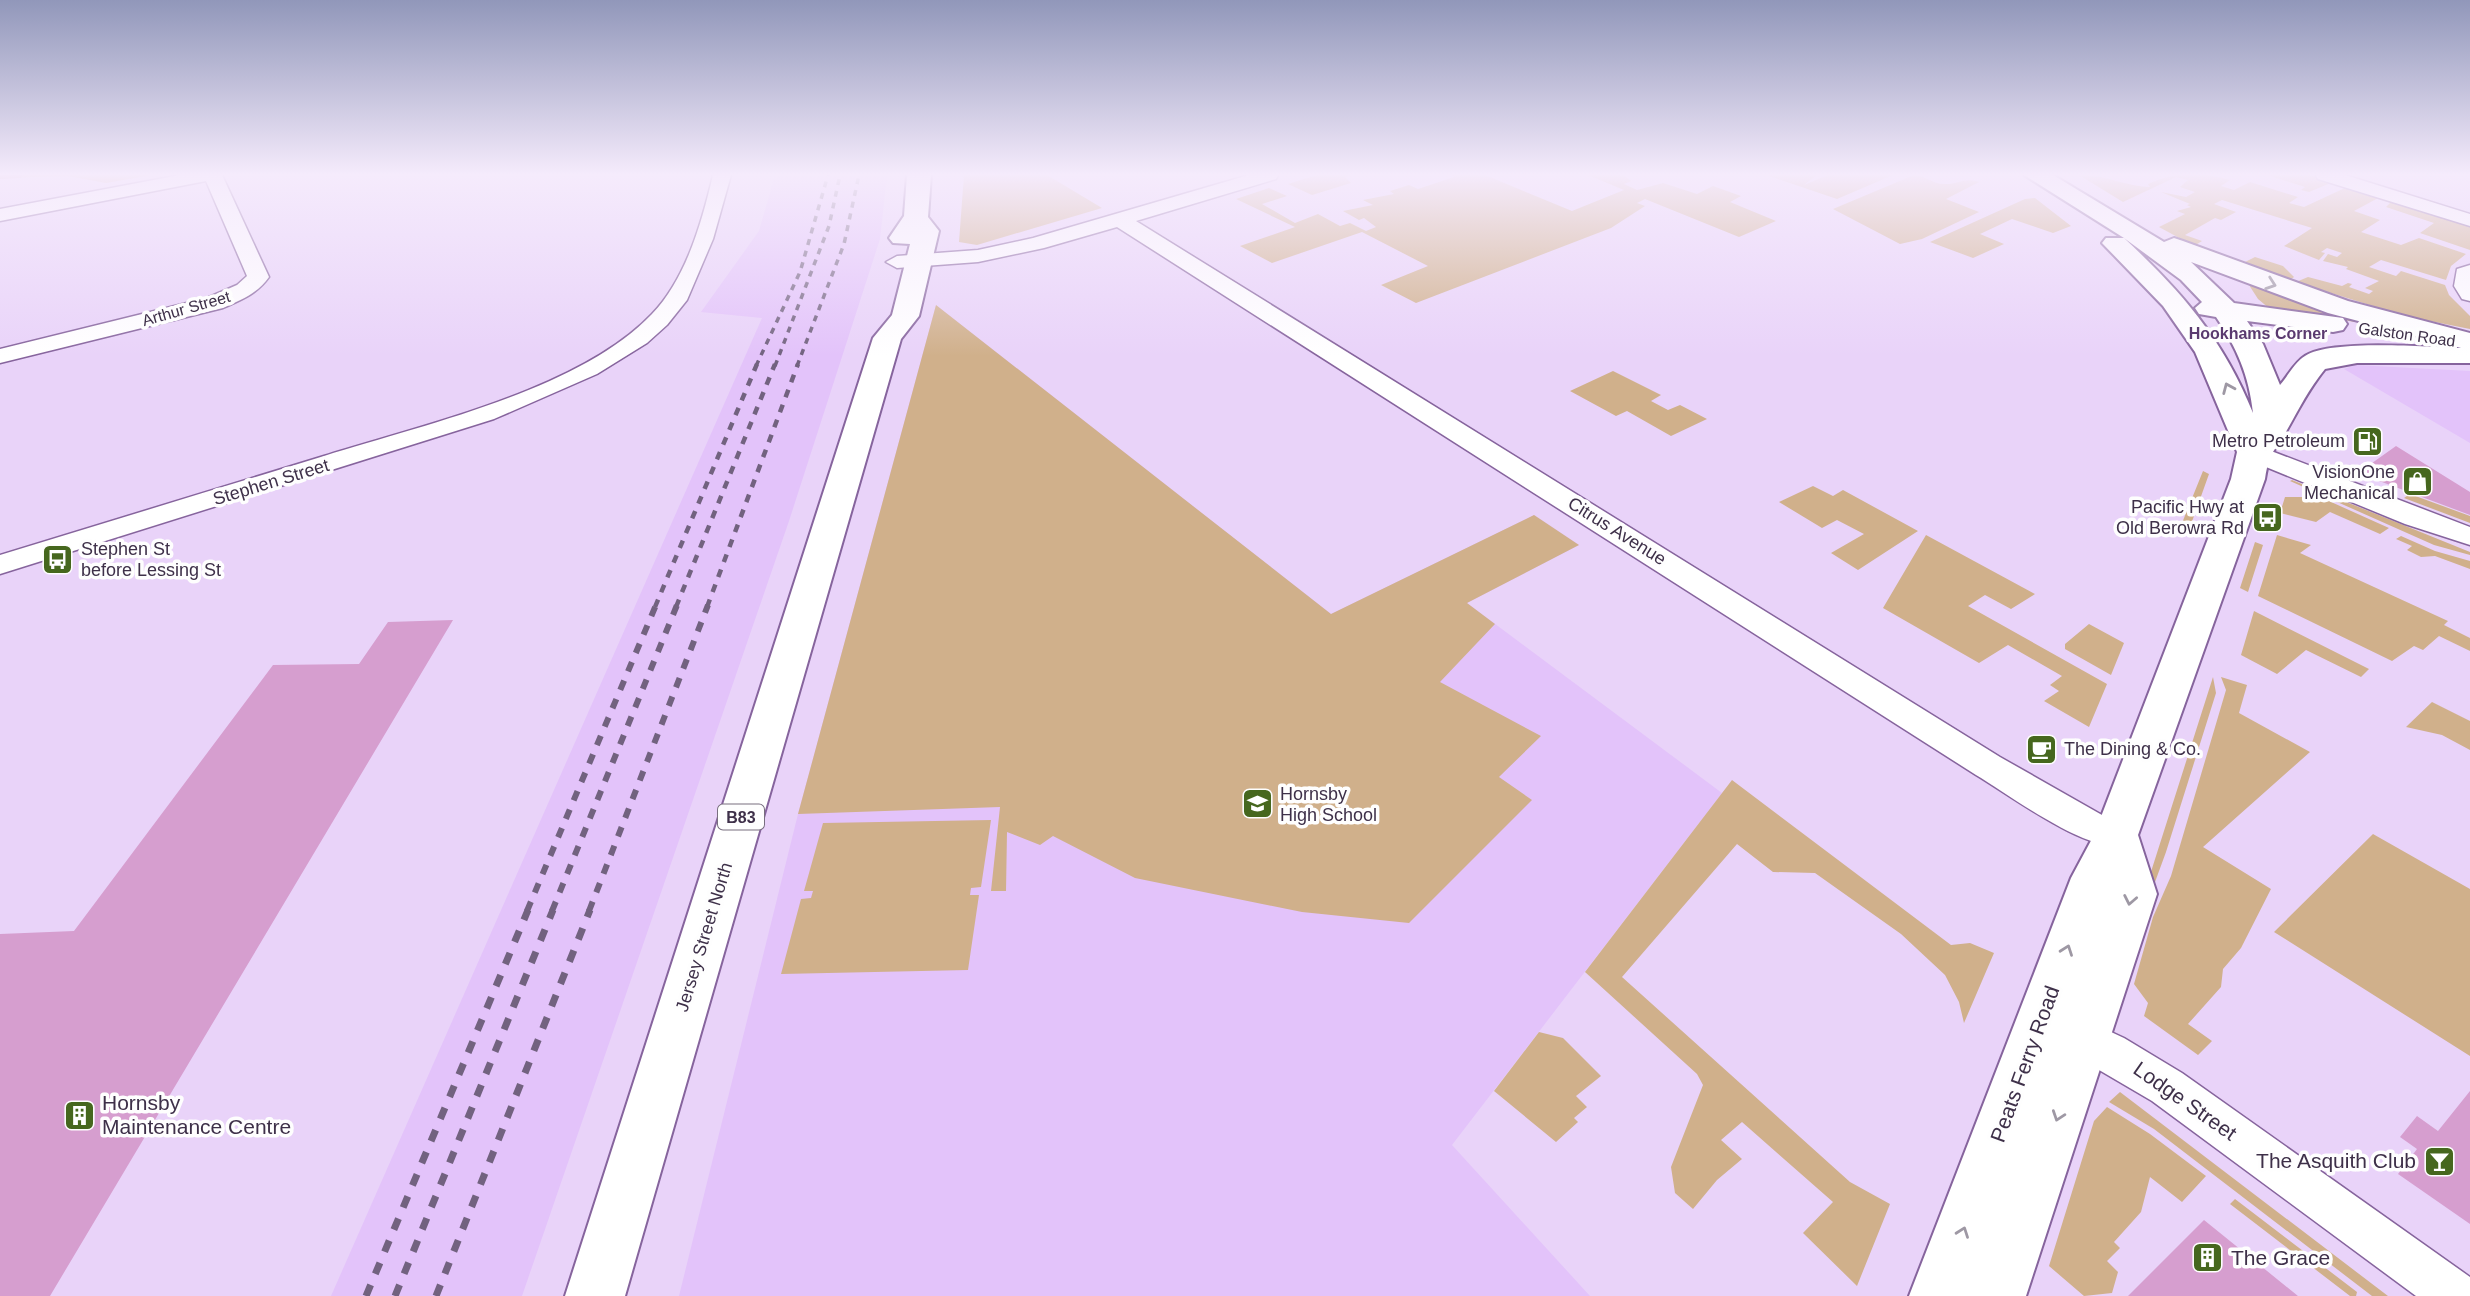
<svg xmlns="http://www.w3.org/2000/svg" width="2470" height="1296" font-family="Arial,sans-serif">
<style>
.built{fill:#e3c3fa}
.green{fill:#d0b08b}
.forest{fill:#d3a773}
.lines{fill:none;stroke-linecap:round;stroke-linejoin:round}
.stream{stroke:#af6c76;stroke-width:6}
.building{fill:#d69ecf}
.minor-casing{stroke:#86649d;stroke-width:3}
.major-casing{stroke:#86649d;stroke-width:4}
.minor{fill:#fff;fill-rule:evenodd}
.major{fill:#fff;fill-rule:evenodd}
.rail-far3{stroke:#72627f;stroke-width:3.5;stroke-dasharray:6 6;stroke-linecap:butt}
.rail-far2{stroke:#72627f;stroke-width:4.5;stroke-dasharray:8 8;stroke-linecap:butt}
.rail-far1{stroke:#72627f;stroke-width:6;stroke-dasharray:10 10;stroke-linecap:butt}
.rail{stroke:#72627f;stroke-width:7;stroke-dasharray:12 12;stroke-linecap:butt}
.oneway{stroke:#9e98a4}
.labels{text-anchor:middle;stroke-width:7;stroke-linejoin:round;paint-order:stroke}
.far-street-label{font-size:16px;fill:#3e3049;stroke:#fefefe}
.far-neighbourhood-label{font-size:16px;font-weight:bold;fill:#5a3a6f;stroke:#fefefe}
.shield{fill:#fefefe;stroke:#786e7f;stroke-width:2}
.shield-label{font-size:16px;font-weight:bold;fill:#3e3049}
.poi-label{font-size:18px;fill:#3e3049;stroke:#fefefe;text-anchor:end}
.street-label{font-size:18px;fill:#3e3049;stroke:#fefefe}
.near-street-label{font-size:21px;fill:#3e3049;stroke:#fefefe}
.near-poi-label{font-size:21px;fill:#3e3049;stroke:#fefefe;text-anchor:start}
</style>
<rect width="100%" height="100%" fill="#e9d3f9"/>
<path class="built" d="M775,175h112l-7,64 -91,282 -267,775h-191l431,-978 -61,-6 58,-81z
M936,305l395,309 203,-99 45,30 -112,58 255,190 -270,352 138,151h-911l119,-482z
M2355,365l115,6v72l-126,-74z"/>
<path class="green" d="M964,175h83l55,33 -125,37 -18,-3z
M1317,175h34l-6,2 6,6 -39,12 -24,-11z
M1451,175h34l87,36 52,-21 -36,-15h36l7,6 -7,3 13,6 26,-7 34,11 16,-8 28,10 -11,6 46,19 -37,16 -94,-38 -8,4 8,3 -34,22 -195,75 -35,-18 47,-19 -66,-34 -90,31 -32,-17 55,-19 -59,-28 33,-11 18,8 -25,8 33,19 23,-9 22,12 10,-3 16,8 10,-4 -12,-9 -5,2 -16,-9 30,-6 -10,-5 31,-6 -4,-3 19,-6 9,4 36,-12z
M1766,175h51l-13,10 24,-10h65l-56,24z
M1914,175c10,0 20,10 32,9 13,0 19,-7 33,-2l-33,17 33,13 -57,27 -22,5 -67,-35z
M2079,175c28,0 45,11 71,12l-2,-3c26,-12 52,-13 82,-4l-9,6 13,4 16,-8 48,15 -9,6 15,4 43,-20 33,10 -26,14 26,9 -19,12 40,13 18,-7 47,16 -15,12 -5,14 -65,-20 -12,7 27,9 5,-5 44,14 4,10 21,21v13l-95,-19 1,-3 -80,-25 12,-5 34,9 6,-3 4,1 -3,3 20,7 4,-3 -8,-3 14,-7 -33,-12 2,-2 -25,-6 5,-7 9,3 5,-4 -15,-5 -6,4 4,1 -6,7 -35,-14 28,-18 -90,-28 -8,4 22,8 -15,8 -6,-2 -30,17 17,6 -8,5 -35,-19 26,-13 -8,-3 14,-4 -4,-2 3,-1 -29,-12 25,5 9,-5 -15,-5 8,-7 -12,-3 -53,25z
M2267,175h45l21,7 -24,10 -8,-2 4,-3z
M2035,198l36,28 -18,7 -41,-14 -32,15 24,10 -31,14 -43,-16 95,-43z
M2392,201l78,24v25l-50,-17 14,-10 -48,-16z
M2255,257l28,9 11,11 -4,3 -49,-16z
M2249,285l113,38 -92,-14 -12,-10z
M936,305l395,309 203,-99 45,30 -112,58 28,21 -55,58 101,54 -42,41 33,23 -123,123 -107,-11 -167,-34 -82,-42 -13,9 -33,-13 -1,59h-15l9,-84 -202,7z
M1613,371l48,24 -10,6 17,9 12,-5 27,14 -36,17 -44,-25 -11,5 -46,-25z
M2203,471l6,3 -20,56 -9,-2z
M2292,480l178,72v3l-36,-10 -144,-64z
M1813,486l20,10 10,-6 75,41 -60,39 -27,-17 33,-19 -27,-14 -15,8 -43,-26z
M2410,494l60,22v7l-66,-25z
M2285,497h35l69,31 -9,6 -50,-22 -14,10 -36,-9z
M1926,535l109,59 -24,15 -26,-14 -17,11 139,78 -18,43 -45,-26 15,-10 -9,-6 12,-9 -54,-31 -29,18 -96,-55z
M2277,535l34,10 -11,8 148,68 -4,4 26,13v13l-31,-15 -16,14 -9,-4 -22,15 -134,-65z
M2401,536l34,15 35,10v8l-35,-13 -14,1 -14,-7 5,-4 -16,-7z
M2255,542l8,3 -15,47 -8,-4z
M2254,611l115,58 -8,8 -55,-27 -29,24 -36,-19z
M2089,624l35,19 -13,32 -46,-26v-5z
M2213,677l3,16 -50,159 -26,71 -5,-1z
M2221,677l26,8 -8,28 71,39 -107,95 68,42 -30,59 -18,21 -2,18 -33,37 24,17 -14,14 -54,-39 4,-13 -14,-19 19,-67 18,-41 55,-186z
M2432,702l38,19v29l-28,-15 -36,-8z
M1732,780l219,165 19,-2 24,10 -30,70 -5,-21 -14,-27 -44,-41 -86,-61 -42,-1 -36,-28 -115,133 228,205 40,22 -33,82 -54,-53 30,-31 -91,-80 -21,18 21,19 -25,21 -24,29 -18,-16 -4,-26 32,-82 -6,-11 -112,-102z
M991,820l-10,67 -10,1 -1,7h9l-11,75 -187,4 20,-75 10,-1 2,-7h-9l19,-68z
M2373,834l97,55v167l-196,-124z
M1539,1032l24,6 38,38 -25,20 11,11 -13,11 4,4 -22,20 -62,-51z
M2120,1092l268,204h-16l-218,-167 -45,-27z
M2107,1107l43,27 56,42 -24,26 -32,-25 -9,35 -27,30 6,6 -13,13 11,11 -6,21 -28,3 -35,-30 45,-145z
M2235,1199l122,93 -1,4h-6l-120,-92z"/>
<path class="forest" d="M0,175h152l-46,8 -38,-7 -68,2z"/>
<g class="lines">
<path class="stream" d="M0,176l19,-1"/>
</g>
<path class="building" d="M2396,446l74,46v23l-112,-42z
M453,620l-403,676h-50v-362l74,-3 199,-266 86,-1 29,-42z
M2470,1091v133l-72,-50 19,-25 -17,-12 17,-21 21,15z
M2204,1220l94,76h-170z"/>
<g class="lines">
<defs>
<path id="minor" d="M180,175h42l47,102c-12,17 -28,23 -46,31l-223,55v-14l207,-51 30,-13 10,-9 -41,-95 -206,40v-12z
M713,175h18l-18,64 -26,61 -20,25 -20,18 -50,31 -103,45 -494,155v-19c108,-33 216,-66 324,-99 98,-31 256,-66 328,-142 34,-35 50,-92 61,-139z
M1249,175h29l-2,4 -140,42 864,536 102,58 27,10 5,10 -5,10c-38,12 -119,-50 -153,-70l-859,-548 -73,21 -66,14 -81,6 -11,-6 11,-6 81,-6 55,-12z
M2316,175h29l125,39v12l-152,-47z
M2470,265v36l-8,-2 -8,-13 3,-17z
M2253,444l217,83v18l-65,-21 -161,-66 -4,-6 4,-6z
M2068,1012l56,26 58,35 288,204v19h-54l-264,-195 -99,-58 -6,-13 6,-13z"/>
<path id="major" d="M907,175h24l-3,42 11,14 -20,85 -18,23 -276,957h-60l308,-958 19,-23 18,-71 -17,-1 -4,-5 15,-22z
M2024,175h29l111,67 10,-4 9,3 165,60 122,32v30h-113l-32,6c-17,21 -25,38 -38,61 -13,24 -17,18 -22,49l-127,356 19,59 -131,402h-117l162,-418 23,-43 137,-356 6,-27 -42,-100 -32,-46 -61,-63 4,-5h18zM2124,238l57,42 21,22 -7,6 4,6 17,3c21,31 33,59 37,96 -30,-74 -71,-121 -129,-175zM2191,262l137,51 133,35c-33,-1 -131,-9 -156,8 -10,6 -18,21 -25,29l-17,-41 -16,-23 86,11 10,-2 4,-6 -4,-6 -109,-15z"/>
</defs>
<use href="#minor" class="minor-casing"/>
<use href="#major" class="major-casing"/>
<use href="#minor" class="minor"/>
<use href="#major" class="major"/>
<path class="rail-far3" d="M756,366l44,-94 28,-97
M775,366l54,-140 11,-51
M797,366l47,-122 15,-69"/>
<path class="rail-far2" d="M655,607l102,-243
M676,607l99,-243
M707,607l91,-243"/>
<path class="rail-far1" d="M527,911l129,-306
M552,911l125,-306
M589,911l119,-306"/>
<path class="rail" d="M366,1296l162,-386
M395,1296l158,-386
M436,1296l154,-386"/>
</g>
<defs><path id="oneway-chevron" d="M-2-3.5L2.5 0L-2 3.5" fill="none" stroke-width="1.6" stroke-linecap="round" stroke-linejoin="round" transform="scale(1.75)"/></defs>
<g class="oneway">
<use href="#oneway-chevron" transform="translate(2271 284) rotate(19)"/>
<use href="#oneway-chevron" transform="translate(2228 388) rotate(-113)"/>
<use href="#oneway-chevron" transform="translate(2130 900) rotate(101)"/>
<use href="#oneway-chevron" transform="translate(2067 950) rotate(-70)"/>
<use href="#oneway-chevron" transform="translate(2058 1116) rotate(109)"/>
<use href="#oneway-chevron" transform="translate(1963 1232) rotate(-70)"/>
</g>
<linearGradient id="sky" x2="0" y2="1"><stop stop-color="#9197ba"/><stop offset="0.49" stop-color="#f5ebfc"/><stop offset="1" stop-color="#f5ebfc" stop-opacity="0"/></linearGradient>
<rect width="2470" height="356" fill="url(#sky)"/>
<defs>
<symbol id="fuel-square" viewBox="-11 -11 22 22"><rect x="-9" y="-9" width="18" height="18" rx="4" fill="#46671e" stroke="#fefefe"/><path d="M-5.5-6h7V0h2V4h1.3V-2.5L3-4.5l.8-.8L6-3V5H2.5V1h-1V6h-7ZM-4.2-4.7v3.2H.2V-4.7Z" fill="#fff"/></symbol>
<symbol id="shop-square" viewBox="-11 -11 22 22"><rect x="-9" y="-9" width="18" height="18" rx="4" fill="#46671e" stroke="#fefefe"/><path d="M-5-2.5h2.3a2.7 3.5 0 0 1 5.4 0H5L5.5 6h-11ZM-1.5-2.5h3a1.5 2.3 0 0 0-3 0Z" fill="#fff"/></symbol>
<symbol id="bus-square" viewBox="-11 -11 22 22"><rect x="-9" y="-9" width="18" height="18" rx="4" fill="#46671e" stroke="#fefefe"/><path d="M-5-6H5V4H4V6H2V4H-2V6H-4V4H-5ZM-3.5-4V0h7V-4ZM-3.5 1.2v1.5H-2V1.2ZM2 1.2v1.5H3.5V1.2Z" fill="#fff"/></symbol>
<symbol id="cafe-square" viewBox="-11 -11 22 22"><rect x="-9" y="-9" width="18" height="18" rx="4" fill="#46671e" stroke="#fefefe"/><path d="M-5.5-4.5H6V0H3Q3 3.5 0 3.5H-2.5Q-5.5 3.5-5.5 0ZM3-3.2v2h1.7v-2ZM-6 4.5H4V6H-6Z" fill="#fff"/></symbol>
<symbol id="school-square" viewBox="-11 -11 22 22"><rect x="-9" y="-9" width="18" height="18" rx="4" fill="#46671e" stroke="#fefefe"/><path d="M0-5L7-2L0 1L-7-2ZM-4 1L0 2.5L4 1V4Q0 6-4 4Z" fill="#fff"/></symbol>
<symbol id="building-square" viewBox="-11 -11 22 22"><rect x="-9" y="-9" width="18" height="18" rx="4" fill="#46671e" stroke="#fefefe"/><path d="M-4-6H4V6H1V3H-1V6H-4ZM-2.5-4.3h1.7v1.8h-1.7ZM.8-4.3h1.7v1.8H.8ZM-2.5-1h1.7V.8h-1.7ZM.8-1h1.7V.8H.8Z" fill="#fff"/></symbol>
<symbol id="bar-square" viewBox="-11 -11 22 22"><rect x="-9" y="-9" width="18" height="18" rx="4" fill="#46671e" stroke="#fefefe"/><path d="M-6-5H6L.8 .8V4.5H3.5V6h-7V4.5H-.8V.8Z" fill="#fff"/></symbol>
</defs>
<g fill-rule="evenodd">
<use href="#fuel-square" x="2350" y="424" width="35" height="35"/>
<use href="#shop-square" x="2400" y="464" width="35" height="35"/>
<use href="#bus-square" x="2250" y="500" width="35" height="35"/>
<use href="#bus-square" x="40" y="542" width="35" height="35"/>
<use href="#cafe-square" x="2024" y="732" width="35" height="35"/>
<use href="#school-square" x="1240" y="786" width="35" height="35"/>
<use href="#building-square" x="62" y="1098" width="35" height="35"/>
<use href="#bar-square" x="2422" y="1144" width="35" height="35"/>
<use href="#building-square" x="2190" y="1240" width="35" height="35"/>
</g>
<g class="labels">
<g class="far-street-label">
<text transform="translate(186 308) rotate(-16)" y="6">Arthur Street</text>
<text transform="translate(2407 334) rotate(8)" y="6">Galston Road</text>
</g>
<g class="far-neighbourhood-label">
<text x="2258" y="339">Hookhams Corner</text>
</g>
<rect class="shield" x="718" y="804.5" width="46" height="25" rx="5"/>
<g class="shield-label">
<text x="741" y="823">B83</text>
</g>
<g class="poi-label">
<text x="2345" y="447">Metro Petroleum</text>
<text x="2395" y="478">VisionOne<tspan x="2395" dy="21">Mechanical</tspan></text>
<text x="2244" y="513">Pacific Hwy at<tspan x="2244" dy="21">Old Berowra Rd</tspan></text>
<text x="81" y="555" text-anchor="start">Stephen St<tspan x="81" dy="21">before Lessing St</tspan></text>
<text x="2064" y="755" text-anchor="start">The Dining &amp; Co.</text>
<text x="1280" y="800" text-anchor="start">Hornsby<tspan x="1280" dy="21">High School</tspan></text>
</g>
<g class="street-label">
<text transform="translate(271 482) rotate(-17)" y="6">Stephen Street</text>
<text transform="translate(1617 531) rotate(32)" y="6">Citrus Avenue</text>
<text transform="translate(704 937) rotate(-73)" y="6">Jersey Street North</text>
</g>
<g class="near-street-label">
<text transform="translate(2025 1064) rotate(-70)" y="7">Peats Ferry Road</text>
<text transform="translate(2185 1101) rotate(35)" y="7">Lodge Street</text>
</g>
<g class="near-poi-label">
<text x="102" y="1110">Hornsby<tspan x="102" dy="24">Maintenance Centre</tspan></text>
<text x="2416" y="1168" text-anchor="end">The Asquith Club</text>
<text x="2231" y="1265">The Grace</text>
</g>
</g>
</svg>
